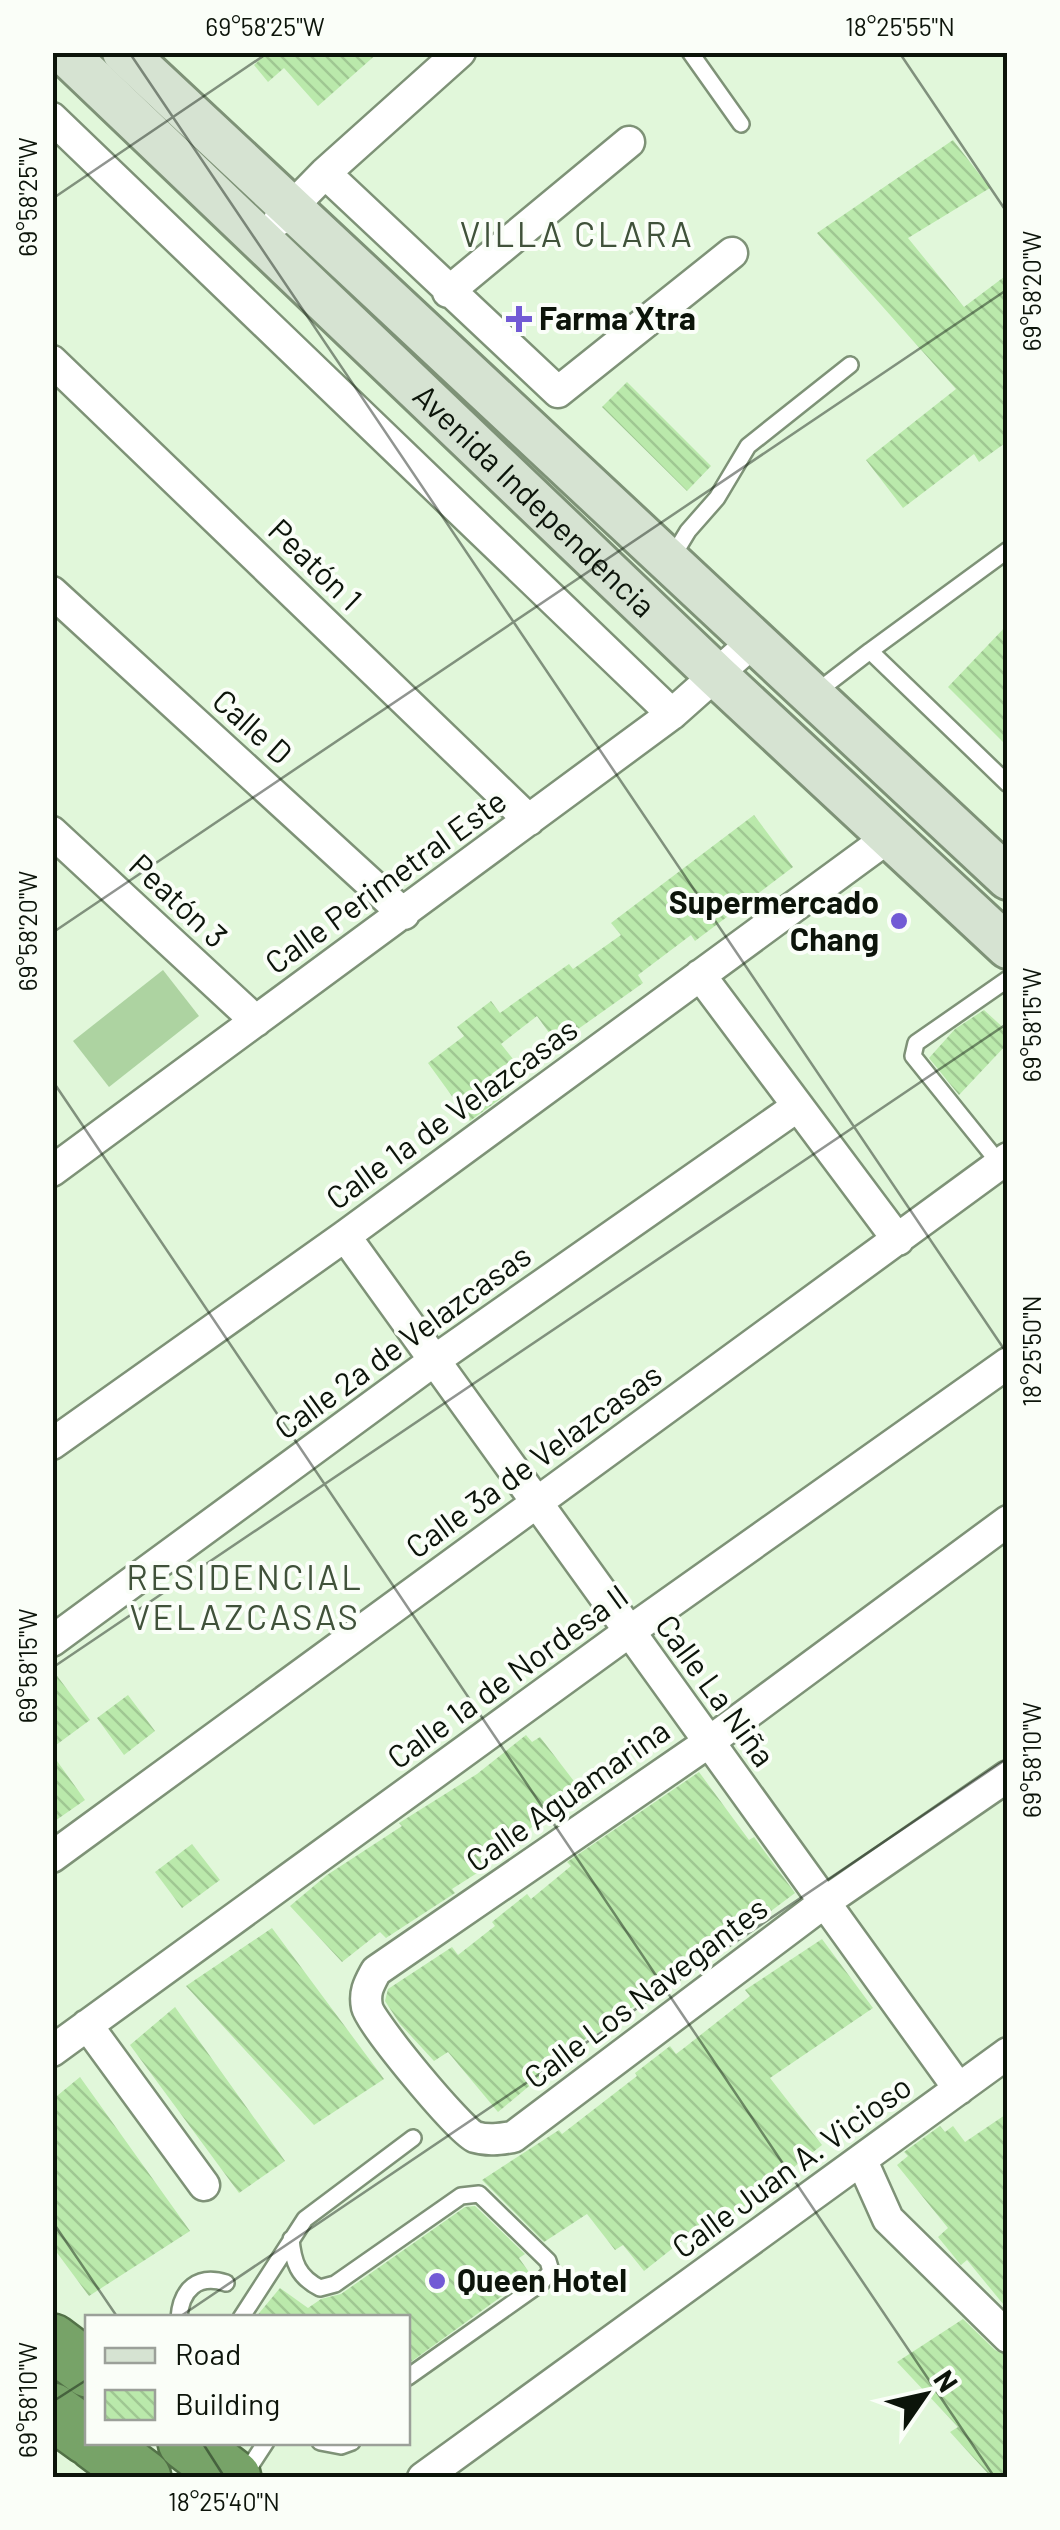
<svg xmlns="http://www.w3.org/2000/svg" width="1060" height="2530" font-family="Barlow,sans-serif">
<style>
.park{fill:#add3a1}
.building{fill:url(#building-back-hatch)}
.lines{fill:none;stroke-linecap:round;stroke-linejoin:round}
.lane-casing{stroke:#7e9277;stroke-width:20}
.street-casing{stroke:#7e9277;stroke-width:35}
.secondary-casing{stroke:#7e9277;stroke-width:48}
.highway-casing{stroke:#527147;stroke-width:60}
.lane{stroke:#fff;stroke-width:15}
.street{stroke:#fff;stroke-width:30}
.secondary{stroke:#d6e3d2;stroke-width:42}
.highway{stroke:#77a368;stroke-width:55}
.ticks{fill:none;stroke:#0c140a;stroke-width:2.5;stroke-opacity:0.45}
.poi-dot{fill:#725bd5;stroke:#fafef8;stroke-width:4}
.labels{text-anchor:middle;stroke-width:8;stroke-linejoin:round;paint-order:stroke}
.poi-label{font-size:32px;font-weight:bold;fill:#0c140a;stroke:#fafef8;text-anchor:start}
.street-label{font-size:32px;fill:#0c140a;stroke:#fafef8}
.neighbourhood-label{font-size:35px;letter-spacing:2.5px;fill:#40523a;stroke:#fafef8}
.neatline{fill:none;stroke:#0c140a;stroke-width:4}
.ticks-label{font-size:25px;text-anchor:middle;fill:#0c140a}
</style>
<defs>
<pattern id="building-back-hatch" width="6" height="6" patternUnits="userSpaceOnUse" patternTransform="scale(2.5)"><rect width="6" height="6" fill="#bae9ab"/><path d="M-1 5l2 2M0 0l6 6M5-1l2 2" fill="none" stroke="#9fc792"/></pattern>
</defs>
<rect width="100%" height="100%" fill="#e1f7da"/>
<path class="park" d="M163,970l36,46 -90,71 -36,-46z"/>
<path class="building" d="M268,52h111l-61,54 -34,-38 -16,14 -14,-17z
M953,140l37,48 -82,50 56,69 44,-33v167l-29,21 -5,-8 -71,54 -37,-48 90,-71 -139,-156z
M627,382l84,84 -24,25 -85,-84z
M1008,624v123l-60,-60z
M754,815l39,52 -98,74 -4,-6 -53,40 5,8 -86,61 -20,-28 -36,28 12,15 -24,18 15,19 -34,25 -42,-58 36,-27 -7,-9 34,-26 9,12 69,-49 4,5 48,-34 -10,-12z
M984,1010l24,22v11l-49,52 -30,-37 26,-29z
M52,1669l38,51 -38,28z
M128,1695l27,36 -31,24 -27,-37z
M526,1735l6,7 8,-5 40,52 -58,46 5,6 -75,48 3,4 -69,45 -6,-6 -38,30 -52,-56 37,-31 75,-49 -3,-3 78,-49z
M52,1754l33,46 -33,23z
M699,1772l50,68 5,-3 41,56 -75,56 -4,-5 -119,90 -2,-3 -97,81 -50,-60 -14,9 -34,-37 -15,-23 3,-12 64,-42 6,8 37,-29 -3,-4 35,-28 4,5 40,-33 -4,-4z
M192,1844l28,36 -38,28 -27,-36z
M272,1928l112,151 -70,46 -128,-139z
M822,1939l51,69 -103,70 52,67 -113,89 -7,-9 -58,46 -21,-26 -8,5 -28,-36 -43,28 -62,-62 77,-50 3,4 75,-58 -2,-3 35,-27 6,8 8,-6 66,-52 -5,-6z
M175,2007l110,154 -46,32 -109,-148z
M80,2077l110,154 -101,65 -37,-50v-146z
M1008,2113v197l-41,-50 -6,5 -23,-28 10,-9 -51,-63 11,-9 -4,-4 36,-26 5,6 8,-6 12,16z
M475,2206l50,48 -6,4 12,17 -123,89v-46h-153l25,-30 28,20 13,-9 20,-5 124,-87z
M963,2319l32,31 13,5v123h-16l-42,-46 8,-5 -61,-65z"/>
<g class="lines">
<defs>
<path id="lane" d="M690,52l51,72
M671,559l17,-28 29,-33 31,-52 102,-81
M870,651l138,-101
M814,694l56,-43 138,133
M1000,1164l-87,-108 3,-13 92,-64
M291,2239c2,23 7,38 29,49l15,-4 126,-88 18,-2 69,67 3,10 -10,12 -133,94
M179,2318c2,-29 19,-44 47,-35
M241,2318l64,-99 108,-81
M320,2442l21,4 11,-4
M243,2477l23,-35"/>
<path id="street" d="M52,118l620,596
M325,173l233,219 174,-139
M279,220l46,-47 135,-121
M448,292l181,-150
M52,361l477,459
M52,592l352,322
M52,832l204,189
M700,975l198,265
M52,1171l620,-457 82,-73
M345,1236l614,853
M52,1444l293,-208 544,-399
M1008,1521l-299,221 -333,229c-7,13 -12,21 -9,36 4,17 93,124 108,130 13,4 25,2 38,0l312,-235 183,-126
M52,1641l383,-281 363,-254
M52,1857l956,-699
M87,2025l117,160
M52,2051l578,-420 378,-268
M862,2161l26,58 120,118
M423,2478l585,-425"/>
<g id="secondary">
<path id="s1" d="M64,52l653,624 291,271"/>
<path d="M124,52l884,826"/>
</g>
<path id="highway" d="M52,2342l36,27
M52,2411l36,26
M95,2442l48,36
M186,2442l47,36"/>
</defs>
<use href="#lane" class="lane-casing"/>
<use href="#street" class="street-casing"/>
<use href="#secondary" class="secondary-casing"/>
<use href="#highway" class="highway-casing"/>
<use href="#lane" class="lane"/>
<use href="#street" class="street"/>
<use href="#secondary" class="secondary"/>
<use href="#highway" class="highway"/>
</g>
<path class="ticks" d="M129,52l879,1303M899,52l109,162M52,199l217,-147M52,933l956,-644M52,1080l943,1398M52,1668l956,-645M52,2221l66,97M178,2318l830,-560M52,2402l36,-23M202,2442l23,36"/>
<g class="poi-dot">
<path d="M514 304h10v10h10v10h-10v10h-10v-10h-10v-10h10z"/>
<circle cx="899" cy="921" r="10"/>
<circle cx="437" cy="2281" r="10"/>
</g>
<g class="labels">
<g class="poi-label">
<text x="539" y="330">Farma Xtra</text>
<text x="879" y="914" text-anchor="end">Supermercado<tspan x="879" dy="37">Chang</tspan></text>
<text x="457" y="2292">Queen Hotel</text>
</g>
<g class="street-label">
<text dy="11" stroke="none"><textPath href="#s1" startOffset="650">Avenida Independencia</textPath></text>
<text transform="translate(315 565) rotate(44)" y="11">Peatón 1</text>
<text transform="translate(252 727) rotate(42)" y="11">Calle D</text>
<text transform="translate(386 882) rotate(-36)" y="11">Calle Perimetral Este</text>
<text transform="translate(178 901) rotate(43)" y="11">Peatón 3</text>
<text transform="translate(452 1114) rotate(-36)" y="11">Calle 1a de Velazcasas</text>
<text transform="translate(403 1342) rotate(-36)" y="11">Calle 2a de Velazcasas</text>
<text transform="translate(534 1461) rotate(-36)" y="11">Calle 3a de Velazcasas</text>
<text transform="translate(508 1677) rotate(-36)" y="11">Calle 1a de Nordesa II</text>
<text transform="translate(715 1691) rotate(54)" y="11">Calle La Niña</text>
<text transform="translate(568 1796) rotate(-35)" y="11">Calle Aguamarina</text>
<text transform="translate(646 1993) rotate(-37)" y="11">Calle Los Navegantes</text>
<text transform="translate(792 2167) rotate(-36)" y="11">Calle Juan A. Vicioso</text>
</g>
<g class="neighbourhood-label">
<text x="577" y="247">VILLA CLARA</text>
<text x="245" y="1590">RESIDENCIAL<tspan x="245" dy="40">VELAZCASAS</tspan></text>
</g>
</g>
<rect width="1060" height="2530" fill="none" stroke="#fafef8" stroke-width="110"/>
<rect x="85" y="2315" width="325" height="130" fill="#fafef8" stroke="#9ba099" stroke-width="2.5"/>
<rect x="105" y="2348" width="50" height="15" fill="#d6e3d2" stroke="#9ba099" stroke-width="2.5"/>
<text x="175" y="2365" font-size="30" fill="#0c140a">Road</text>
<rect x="105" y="2390" width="50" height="30" fill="url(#building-back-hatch)" stroke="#9ba099" stroke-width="2.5"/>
<text x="175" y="2415" font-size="30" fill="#0c140a">Building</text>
<g transform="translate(925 2395) rotate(56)" stroke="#fafef8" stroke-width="8" paint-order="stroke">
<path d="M0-8L18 38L0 25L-18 38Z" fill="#0c140a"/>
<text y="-15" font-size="28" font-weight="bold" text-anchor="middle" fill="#0c140a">N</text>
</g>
<rect x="55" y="55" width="950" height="2420" class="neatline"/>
<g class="ticks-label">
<text x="265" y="36">69°58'25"W</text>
<text x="900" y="36">18°25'55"N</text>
<text transform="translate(28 197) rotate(-90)" y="9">69°58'25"W</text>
<text transform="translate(1032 291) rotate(-90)" y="9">69°58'20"W</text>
<text transform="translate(28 931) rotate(-90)" y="9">69°58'20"W</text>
<text transform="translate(1032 1025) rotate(-90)" y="9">69°58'15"W</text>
<text transform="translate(1032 1351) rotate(-90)" y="9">18°25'50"N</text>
<text transform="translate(28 1666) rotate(-90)" y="9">69°58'15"W</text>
<text transform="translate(1032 1760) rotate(-90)" y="9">69°58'10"W</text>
<text transform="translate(28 2400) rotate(-90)" y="9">69°58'10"W</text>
<text x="224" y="2511">18°25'40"N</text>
</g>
</svg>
